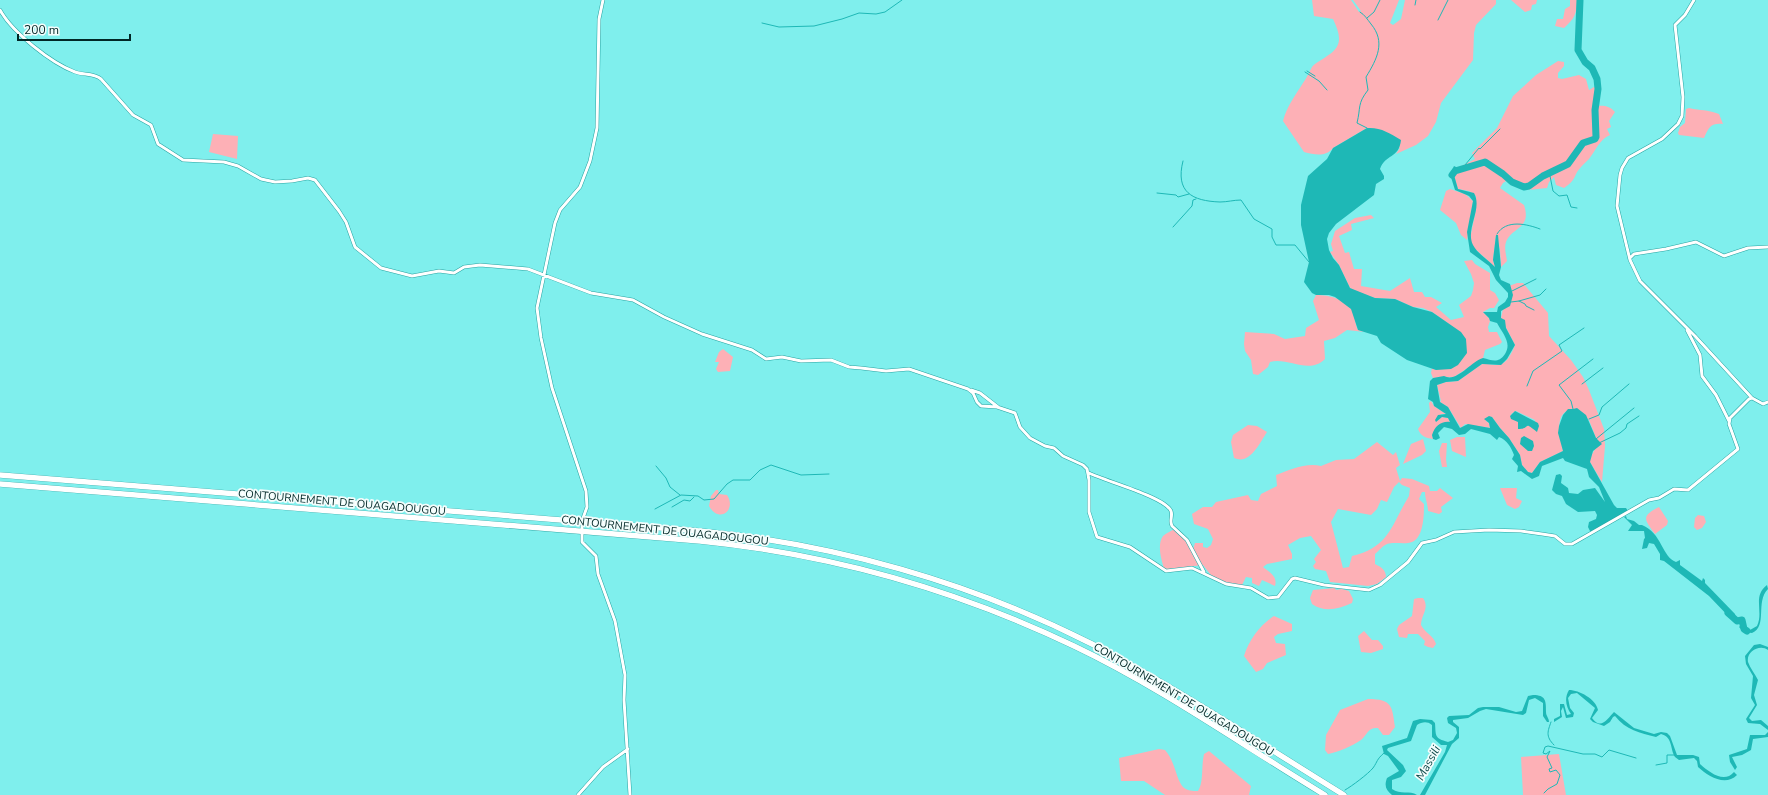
<svg xmlns="http://www.w3.org/2000/svg" width="1768" height="795" font-family="'Nunito Sans',sans-serif">
<style>
.green{fill:#fdb0b6;fill-rule:evenodd}
.water{fill:#1eb8b6}
.lines{fill:none;stroke-linecap:round;stroke-linejoin:round}
.stream{stroke:#1eb8b6;stroke-width:1}
.river{stroke:#1eb8b6;stroke-width:7}
.street-casing{stroke:#26a4a2;stroke-width:4}
.highway-casing{stroke:#26a4a2;stroke-width:6}
.street{stroke:#fff;stroke-width:3}
.highway{stroke:#fff;stroke-width:5.5}
.labels{text-anchor:middle;stroke-width:3.5;stroke-linejoin:round;paint-order:stroke}
.street-label{font-size:11px;fill:#012726;stroke:#f3fdfc}
.water-label{font-size:12px;font-style:italic;fill:#104c4c;stroke:#f3fdfc}
</style>
<rect width="100%" height="100%" fill="#7fefed"/>
<path class="green" d="M1312,0h39l8,12 2,-1 -8,-11h46l-9,23 3,2 8,-6 4,-19h91v4l-20,21 -2,8 -1,27 -32,43 -5,19 -8,14 -12,9 -20,9 4,-6 -29,-20h-4l-34,20c-7,9 -18,7 -29,4l-21,-31c4,-15 12,-25 20,-38 4,-5 6,-11 9,-16 4,-5 10,-7 15,-11 17,-10 13,-22 6,-37l-19,-3z
M1511,0h26l-1,4 -4,1 -1,5 -6,2z
M1570,0h7c0,14 -3,19 -13,28l-9,-2 2,-7h6l2,-10 5,-3z
M1558,61l6,1v4l-6,7v5l4,1 17,-4 7,4 3,11 5,-3 4,2 -2,3v14c8,-1 14,0 19,6l-6,9 2,6 -4,2 3,6c-11,5 -14,15 -21,24 -4,4 -10,9 -13,15 -3,7 -5,9 -12,14l-8,-3 -2,-8 -5,5 -2,6c-18,2 -25,4 -41,-7l-3,2 -3,5 24,17c8,24 -12,22 -18,37 -2,6 0,12 1,19l-6,6 -1,-17 -4,-15 -3,25 2,7 -22,-20 -2,-5v-8l5,-25v-13l-7,-5 -11,-2 -4,-14 4,-7 17,-9 -3,-6 25,-25 16,-32 23,-21z
M1689,108c13,3 17,1 30,6l4,10c-12,-1 -14,3 -19,14l-25,-3 -1,-2 2,-6 5,-4 1,-14z
M213,134l25,2 -1,23 -28,-7z
M1450,189l15,5 8,7 -6,39 -6,-5 -5,-12 -16,-13 6,-19z
M1371,215l3,3 -23,6 1,6 -13,6 6,17 4,-1 5,17h8l-1,17 29,5 20,-13 4,14h8l3,5h6l11,6 -6,4 15,13 13,-3 -5,-12 12,-9 2,-6 1,-7 -3,-9 -7,-13 8,-1 3,4 15,9v17l5,3 4,7 -5,8h-4l-7,4 6,6 1,3 -2,6 1,5h8l5,10 -2,2 -15,6 -2,8 -29,19 -21,1 -2,-5 1,-5 4,2 13,-46 -17,-12 -9,-4 -10,-1 -18,-8 -20,-1 -16,-5 -9,-5 -11,-23 -9,-13 3,-1 -2,-7 4,-13 20,-13z
M1517,283h6l25,30 1,23 22,24 12,17 6,13 15,39 1,17 -3,36 -12,-20v-4l9,-16 -3,-4 -7,-18 -16,-11c-22,4 -11,29 -10,42l-23,11 -8,11 -4,-1 -6,-7 -2,-10 -11,-17 -9,-10 -8,-11 -6,4 3,2 1,5 -25,-4 -4,4 -13,-21 -8,-5 1,-1 -4,-16 9,-3 12,-1 24,-17c5,-1 9,1 14,1 10,1 16,-12 19,-20l-14,-27 2,-9 7,-3 2,-15 -3,-5zM1516,411l19,9 -1,8 -5,-3 -9,4 -2,-7 -7,-8z
M1316,295c13,0 33,4 38,19 2,6 1,11 4,16l7,2 -18,-2 -12,8 -11,3 1,18c-16,16 -37,-2 -55,3l-2,5 -10,8 -5,-1 -2,-14 -6,-9 -1,-7 1,-12 29,2 11,5 20,-3 1,-8 13,-8 -6,-19z
M723,349l10,8 -3,14 -12,1 -2,-3 3,-7h-4l4,-10z
M1431,401l3,5 12,8h-5l-5,8 6,-5 6,1 2,4 -18,13 1,4c-8,-1 -12,-3 -15,-10l12,-17 -1,-9z
M1248,425l9,1 10,6c-8,12 -17,33 -33,26l-3,-16 2,-7z
M1457,437h8l1,20 -14,-6 -2,-11z
M1423,439l3,12 -4,4 -19,9 8,-20z
M1377,442l16,13 3,-3 4,13 -4,3 4,13 2,-3 10,1 17,7 1,5h7l3,-3 13,10 -12,9 1,5 -3,2 -11,-3c0,-7 -3,-12 -3,-19h-3l-3,7 5,5c0,11 0,38 -16,39 -6,1 -15,-1 -21,1 -5,2 -8,7 -12,10v10c6,3 11,6 11,13l-9,7 -9,2 -38,-4 -4,-11 -11,-2 -2,-3 3,-4 -2,-3 7,-9 -10,-14 -11,2 -12,7 4,9v5l-25,5 -4,3c6,5 15,9 12,19l-13,-6 -3,6 -7,-3v-5l-6,-1 -5,10 -27,-8 -11,-14 -35,4 -4,-1c-3,-9 -7,-24 -1,-32 3,-3 8,-5 12,-7l18,20 2,-6h8v4l4,1 4,-3 2,-6 -5,-10 -14,-5 -2,-10 11,-7h9l4,-5 32,-7 3,5 7,1 3,-7 16,-8 -1,-11c13,-5 31,-13 45,-9l15,-6 18,-1zM1399,482l3,3 8,3 -1,8c-18,29 -19,51 -57,60l-3,11 -6,1 -12,-46 7,-13 33,6 6,-6 4,-9 6,2 7,-15z
M1442,443h5l-1,16 1,8h-5l-3,-16z
M1500,488h17l-1,10 6,3 -3,6 -4,2 -8,-4z
M716,490h2l1,4 8,1c10,15 -8,29 -18,11l2,-10z
M1659,507l9,14 -1,4 -12,9c-11,-15 -14,-18 4,-27z
M1698,515l6,1 2,6 -4,6 -5,2 -3,-3 1,-9z
M1335,588l1,2 6,-1 7,2 4,8 -1,4c-14,6 -27,10 -40,1l-2,-6 3,-8z
M1418,598h5c7,10 -2,17 -2,27 4,8 13,11 15,19l-3,4 -5,-1 -4,-2 1,-4 -7,-7h-10l-1,4 -8,-1 -2,-8 2,-4 13,-9 2,-17z
M1274,616l18,8v7l-14,3 -4,3 2,6 9,1 1,11 -19,8 -4,6 -7,3 -12,-16c5,-16 16,-31 30,-40z
M1364,631l8,9h6l5,6v3l-12,4 -10,-1 -3,-16z
M1368,699c25,0 24,8 27,28l-6,8h-6l-5,-7c-10,-1 -11,7 -17,12 -9,6 -22,12 -33,14l-3,-4 1,-15 14,-25z
M1159,749l6,1c10,11 11,29 18,37 4,4 10,4 15,4 6,-9 3,-25 6,-37l5,-3 42,35 -2,9h-84l-21,-14h-23l-2,-23z
M1559,754l7,41h-43l-2,-38z"/>
<path class="water" d="M1367,128c13,-1 23,5 34,12 -2,19 -16,14 -21,29l4,7v3l-8,5 -2,11 -38,29 -7,9 -2,6 2,11 4,8 6,7 11,23 25,10 20,1 18,8 19,5 29,20 5,7 1,14 -9,12 -7,4 -15,1 -29,-10 -26,-17 -4,-7 -19,-6 -7,-21 -16,-12 -6,-2h-13l-4,-2 -8,-11 5,-20 -8,-37v-20l7,-29 19,-17 6,-11z
M1454,166l4,2 -4,7 4,14 16,4c9,16 -9,36 -1,52 4,8 15,15 22,22l-2,-7 3,-25h2l3,32 -2,8 2,5 9,4 3,11 -3,11 -9,5v7l4,2 1,8 9,17 -8,14 -6,6 -19,-1 -24,17 -12,1 -9,3 3,17 8,5 12,21 8,-4 22,4 -1,-5 -5,-4 5,-3 3,1 8,11 9,10 11,17 2,10 6,7 4,1 8,-11 23,-11 -5,-18 1,-7 4,-11 5,-6h5l4,-1 9,7 10,23 6,6 -9,7 -3,11 24,43 3,3h9l2,3 -37,22 -3,-6 1,-5 7,-3 1,-4 -2,-4 -17,1 -12,-8 -4,-8 -6,-2 -4,-4 4,-15 4,-1 2,2 -1,7 7,5 1,5 9,1 5,-4 12,-2 10,14 -6,-15 -10,-10 -2,-8 -22,-8 -2,-3 -21,8 -3,10 -7,3 -11,-8 -4,1 1,-6 -6,-7 2,-4c-3,-8 -7,-15 -15,-18l-2,3 -7,-6 -19,-5 -6,5 -6,1 -7,-6 -8,-2 -6,6 2,5 -4,2 -3,-1 -1,-4c3,-9 9,-14 18,-13l-2,-4 -6,-1 -6,5 -1,-2 3,-5 8,-1 -12,-8 -1,-4 -5,-3 2,-18 3,-3 11,-2c13,7 26,-14 39,-18 9,2 15,6 22,-4 7,-11 -2,-20 -8,-31l-7,-2 -1,-3 -6,-6h14l1,-5 7,-5 3,-5v-4l-12,-13 -7,-14 -19,-14 -3,-20 6,-31 -4,-5 -14,-6 -5,-16z
M1515,411l23,12 1,3 -2,6c-15,-12 -5,-3 -19,-3v-7l-7,-3 -1,-3z
M1524,436l9,5 1,5 -2,5h-4l-8,-7 1,-6z
M1626,516l1,3 7,2 5,4h3c20,8 20,32 34,37l4,-2v5l22,16 1,-3 2,2v3l30,31 1,5 -4,1 -23,-24 -45,-35 -4,-1v-6l-6,-10 -5,-1 -2,5 -5,1 2,-10 1,-1 -1,-7h-16l4,-6 -8,-8z
M1767,585l1,4c-13,13 0,37 -16,44l-8,-1 -5,-5 3,-3 8,6 7,-4c7,-14 -5,-30 10,-41z
M1760,644l8,3v3c-8,-6 -22,1 -20,12 2,6 7,12 10,18l-4,15 3,10 -8,13 3,3 9,-1 7,6v4l-8,-6 -12,-1 -2,-4 9,-14 -4,-7 2,-22 -7,-12 -1,-8 9,-11z
M1569,690c10,0 27,9 29,20l-6,8c9,13 16,0 22,-6l20,16 20,6 7,-2 6,1 3,3 7,19h16l6,2 1,7c9,8 24,20 34,8l3,3c-12,12 -29,1 -39,-8l-1,-6 -3,-3 -15,2 -4,-3c-5,-8 -2,-20 -14,-23l-5,3c-16,-4 -30,-7 -41,-21l-2,1 -3,5 -6,4 -11,-4 -3,-3 5,-11 -18,-15 -6,1 -3,4 2,10 4,5 -1,4 -7,1 -3,-11 -2,4 1,6 -8,5v-3l6,-3v-12h4l3,11 4,-1c-5,-7 -7,-16 -2,-24z
M1533,695c13,0 13,6 13,17 0,4 3,6 3,10h-2l-4,-6v-13l-8,-5 -6,2 -3,13 -3,2 -37,-6 -6,2 -12,7 -15,2v2l6,5v11l-7,6 -27,51h-5l25,-43 2,-7h-6l-9,-8v-12c-5,-4 -10,-3 -15,0l-6,16 -23,7 -1,2 16,15 3,6 -5,6 -9,3v9c8,6 18,1 25,6h-25c-6,-5 -8,-9 -5,-17l12,-7 -11,-15 -4,-2 -2,-8 25,-8 6,-17 7,-2 12,1 3,3c1,13 -1,15 13,19l5,-2 4,-7 -1,-5 -8,-5 -1,-5 2,-2 20,-1 9,-7 5,-1h16l17,5 6,-1 6,-15z
M1768,732v5l-15,2 -2,11 -9,5 -10,2 5,10 -2,3 -5,-8 -1,-7 18,-6 3,-14h15z"/>
<g class="lines">
<path class="stream" d="M1415,5l1,-5
M1360,12c5,3 7,7 11,12 15,18 6,35 -5,53l2,13c-11,14 -7,17 -11,33l10,5
M1367,18l7,-6 6,-12
M1438,20l10,-20
M762,23l17,4 35,-1 28,-7 17,-6 17,1 9,-2 17,-12
M1307,71l8,5
M1305,72l14,9 8,9
M1183,161c-8,31 9,40 37,41 7,0 14,-2 21,-2l13,19 18,10v8l4,8h19l14,17
M1465,169v-4l14,-17 1,1 20,-20
M1545,175l5,1 3,15 6,5 8,-1 4,12 6,1
M1157,193l19,2 2,2 11,-3
M1173,227l19,-21 1,-6 3,-1
M1497,234c9,-15 30,-10 43,-5
M1512,291l24,-12
M1519,301l21,-6 6,-6
M1511,302l8,-1 6,3 1,2 8,4
M1582,384l21,-16
M1527,386l6,-15 29,-20 -3,-6 25,-17
M1573,409l-2,-8 -12,-16 34,-26
M1589,419l10,-4 3,-8 27,-23
M1596,439l38,-31
M1599,443l21,-10 6,-5 1,-4 12,-8
M656,466l10,12 4,9 10,8
M672,507l12,-7 6,1 4,-4
M655,509l26,-14 17,1 6,4 10,-1 13,-15 6,-4h17l10,-10 11,-5 30,10 28,-1
M1551,722c-3,9 -6,14 3,23
M1656,765l11,-2v-8h7
M1345,790c7,-4 23,-16 28,-22 5,-7 3,-8 11,-15
M1544,793l4,-4 9,-5 3,-9 -4,-5 -6,2 -1,-3 3,-1 -5,-11 3,-6 -4,3 -3,-1 2,-6 3,-1 35,8h12l7,3 7,-7 27,8"/>
<path class="river" d="M1452,175l3,-4 30,-9 18,12 9,8 12,5 5,-1 14,-10 25,-12 15,-21 12,-4 1,-2 -1,-27 3,-21 -1,-10 -5,-11 -7,-6 -7,-12 2,-50
M1728,613l9,8 5,-1 2,9 3,2"/>
<defs>
<path id="street" d="M603,0l-4,19 -2,109 -7,33 -10,26 -20,23 -5,13 -18,85 4,30 11,50 34,103 1,16 -5,14v21l14,14 2,18 17,47 10,54 -1,25 6,95
M1694,0l-9,15 -10,10 8,72 -1,19 -4,8 -16,15 -34,19 -6,10 -2,7 -3,31 13,54 10,21 55,55 57,62
M0,10c12,22 51,53 75,62 8,3 19,1 26,7l32,36 18,10 7,19 25,16 41,2 14,4 23,13 14,3 17,-1 16,-3 7,2 24,31 7,11 9,25 26,21 31,8 27,-5 15,2 10,-6 16,-2 48,4 63,24 42,7 31,17 38,17 50,16 14,9 16,-2 19,4 30,-1 18,7 12,1 25,3 23,-2 59,20 5,4 4,9 4,4 16,1 18,6 5,14 10,11 15,8 9,2 9,8 20,9 4,4 2,11v32l8,25 33,10 36,24 26,-3 34,16 25,4 17,10 10,-1 14,-18 3,-1 29,7 45,5 11,-5 28,-23 14,-19 14,-3 18,-8 35,-2 32,1 21,3 13,2 10,8h7l77,-44 10,-2 15,-9 14,1 50,-41 -9,-25 1,-6 19,-19 3,-1 11,6 5,-2
M1630,258l4,-4 32,-5 30,-7 28,14 24,-8 20,-1
M1687,330l13,25 2,21 14,19 13,26
M971,390l9,3 18,14
M1089,473c16,8 76,24 82,38 2,5 -2,10 1,15l15,14 17,32
M578,795l25,-28 25,-18"/>
<path id="highway" d="M0,475l699,56c136,13 271,51 393,113 87,45 169,100 252,151
M0,484l700,57c129,13 257,49 374,105 88,42 168,99 251,149"/>
</defs>
<use href="#street" class="street-casing"/>
<use href="#highway" class="highway-casing"/>
<use href="#street" class="street"/>
<use href="#highway" class="highway"/>
</g>
<g class="labels">
<g class="street-label">
<text transform="translate(342 502) rotate(5)" y="4">CONTOURNEMENT DE OUAGADOUGOU</text>
<text transform="translate(665 530) rotate(6)" y="4">CONTOURNEMENT DE OUAGADOUGOU</text>
<text transform="translate(1184 699) rotate(31)" y="4">CONTOURNEMENT DE OUAGADOUGOU</text>
</g>
<g class="water-label">
<text transform="translate(1428 763) rotate(-61)" y="4">Massili</text>
</g>
</g>
<path d="M18 34v6h112v-6" fill="none" stroke="#012726" stroke-width="2"/>
<text x="24" y="34" font-size="12" fill="#012726" stroke="#f3fdfc" stroke-width="3" paint-order="stroke">200 m</text>
</svg>
